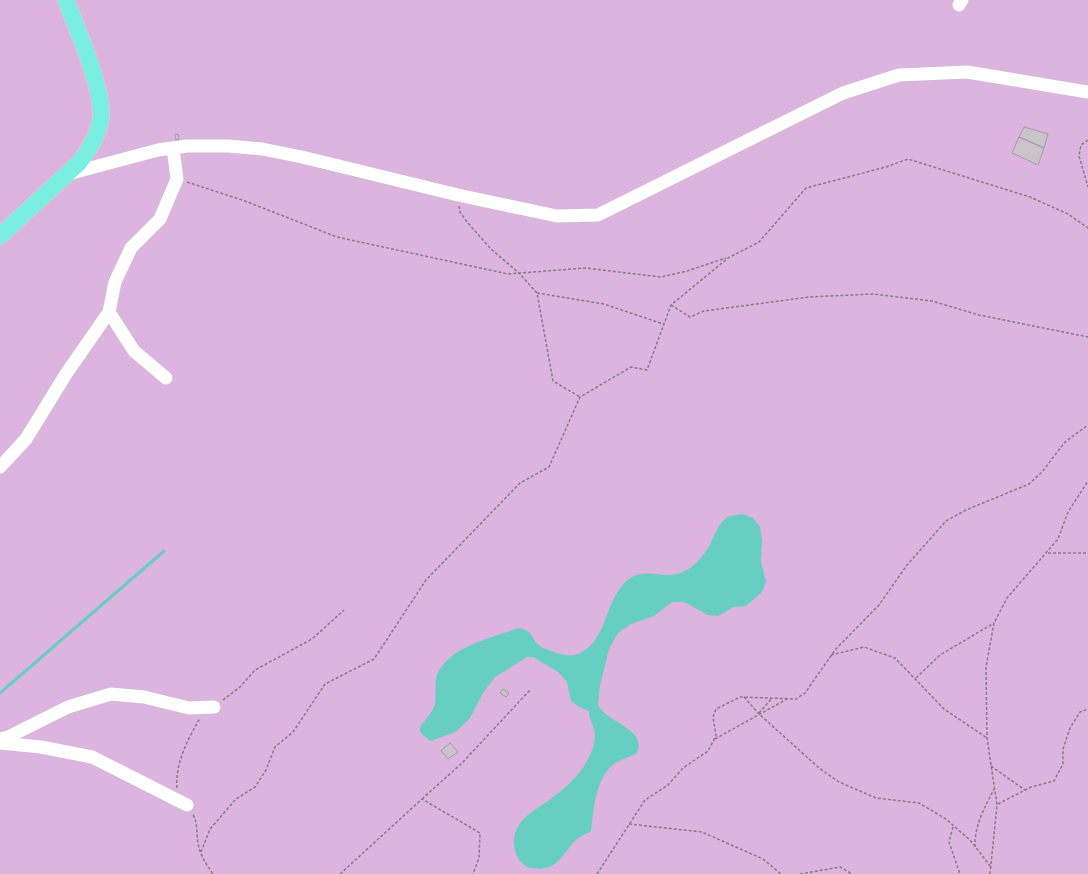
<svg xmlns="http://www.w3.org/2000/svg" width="1088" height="874" font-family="'Open Sans',sans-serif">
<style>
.green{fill:#ddb4e0}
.water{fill:#66cfc1}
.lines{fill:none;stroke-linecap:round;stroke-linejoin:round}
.stream{stroke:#66cfc1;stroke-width:3}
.building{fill:#cac3ca;stroke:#a29ba2}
.minor-casing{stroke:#c6bfc6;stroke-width:14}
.major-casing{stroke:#d0d0d0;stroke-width:18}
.path{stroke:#827d82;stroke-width:1.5;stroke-dasharray:3 2;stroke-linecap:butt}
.minor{stroke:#fff;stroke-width:13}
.major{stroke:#7aeee2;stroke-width:16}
</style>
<rect width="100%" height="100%" fill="#f5eef5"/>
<path class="green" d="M0,0h1088v874h-1088z"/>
<path class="water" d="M742,514l11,4 7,9 2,13 -1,21 5,21 -4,10 -16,14 -12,1 -16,9 -10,-1 -24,-13h-12l-18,14 -23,8 -13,9 -9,16 -9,37 -2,19c10,19 49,23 39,48 -6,4 -19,7 -23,11 -19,15 -20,45 -23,67 -6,4 -14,6 -18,12 -13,15 -18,31 -46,24 -15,-9 -17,-32 -6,-45 9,-11 21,-16 31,-24 15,-11 31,-26 38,-43 4,-8 6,-17 4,-26 -2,-7 -5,-11 -5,-18l-10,-4 -8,-6 -4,-19 -9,-10 -25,-15h-6l-32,20 -12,16 -13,25 -10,10 -5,4 -24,9c-20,-12 -8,-16 1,-30 7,-11 1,-24 5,-36 12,-29 53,-36 81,-47 17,2 12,11 22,18 7,5 27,11 35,9 30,-9 29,-47 46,-68 20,-26 42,-4 64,-16 9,-4 18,-15 23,-23 7,-11 9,-26 22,-32 4,-1 9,-1 12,-2z"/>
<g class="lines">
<path class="stream" d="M0,693l164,-142"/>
</g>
<path class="building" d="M1024,127l24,7 -4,14 -25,-11z
M178,134l1,5 -3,1 -1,-5z
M1019,137l25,11 -6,17 -26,-12z
M503,689l6,4 -3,4 -6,-4z
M450,743l8,9 -10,7 -7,-8z"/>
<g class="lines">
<defs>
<path id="minor" d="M959,5l3,-5
M68,174l90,-24 29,-4h41l34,3 40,8 156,38 99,21 41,-1 245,-122 56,-18 68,-3 121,20
M166,378l-32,-27 -25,-39 6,-30 16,-34 29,-29 17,-40 -4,-31
M0,467l26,-28 40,-65 43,-62
M0,739l8,-2 60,-30 43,-13 33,3 45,11 25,-1
M0,743l41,4 51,10 95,48"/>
<path id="major" d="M0,236l79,-73c11,-14 20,-29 22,-46 2,-30 -24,-87 -35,-117"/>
</defs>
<use href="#minor" class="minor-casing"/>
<use href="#major" class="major-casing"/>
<path class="path" d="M1088,140l-7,5 -2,11 9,31
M187,182l58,19 92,36 171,37 77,-6 76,9 26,-6 39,-13
M459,206l1,6 7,10 24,27 28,24 18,20 16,88 27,16
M537,293l67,11 59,20
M671,305l19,12 14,-6 105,-14 64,-3 59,7 47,14 109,22
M1048,553h40
M831,655l33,-8 31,11 49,51 43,29
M916,678l24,-23 54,-32
M744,697l15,17 60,54 20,14 37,16 43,5 27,16 25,22 19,25
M223,700l17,-13 15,-17 57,-31 32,-29
M759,713l13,-15
M715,739l72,-40
M991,766l34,24
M177,788c-2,-25 11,-49 23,-70
M422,799l40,-36 68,-73
M998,804l33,-17 23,-6 9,-17v-15l7,-21 10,-16 8,-3
M193,815c5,8 3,18 5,28 2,12 8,21 15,31
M629,824l73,8 61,27 18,15
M953,827l-4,15 11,32
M975,847c-1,-21 10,-40 19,-58
M201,852l9,-23 26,-30 19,-12 11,-17 9,-23 18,-15 32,-48 49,-25 52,-79 94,-97 29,-16 31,-70 51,-30 16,3 24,-65 57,-47 31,-16 47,-54 80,-21 22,-8 122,38 38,17 20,14
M340,874l82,-75 58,34 -1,25 -6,16
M597,874l48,-74 23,-15 15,-17 25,-17 8,-15 -3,-19 3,-8 24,-12 56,2 9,-6 30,-43 44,-45 28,-40 39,-44 20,-11 63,-26 13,-12 23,-30 23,-17
M800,874l40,-7 12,7
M990,874l7,-69 -10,-67 -1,-71 8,-44 13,-25 51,-59 10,-27 20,-31"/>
<use href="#minor" class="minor"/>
<use href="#major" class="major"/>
</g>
</svg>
